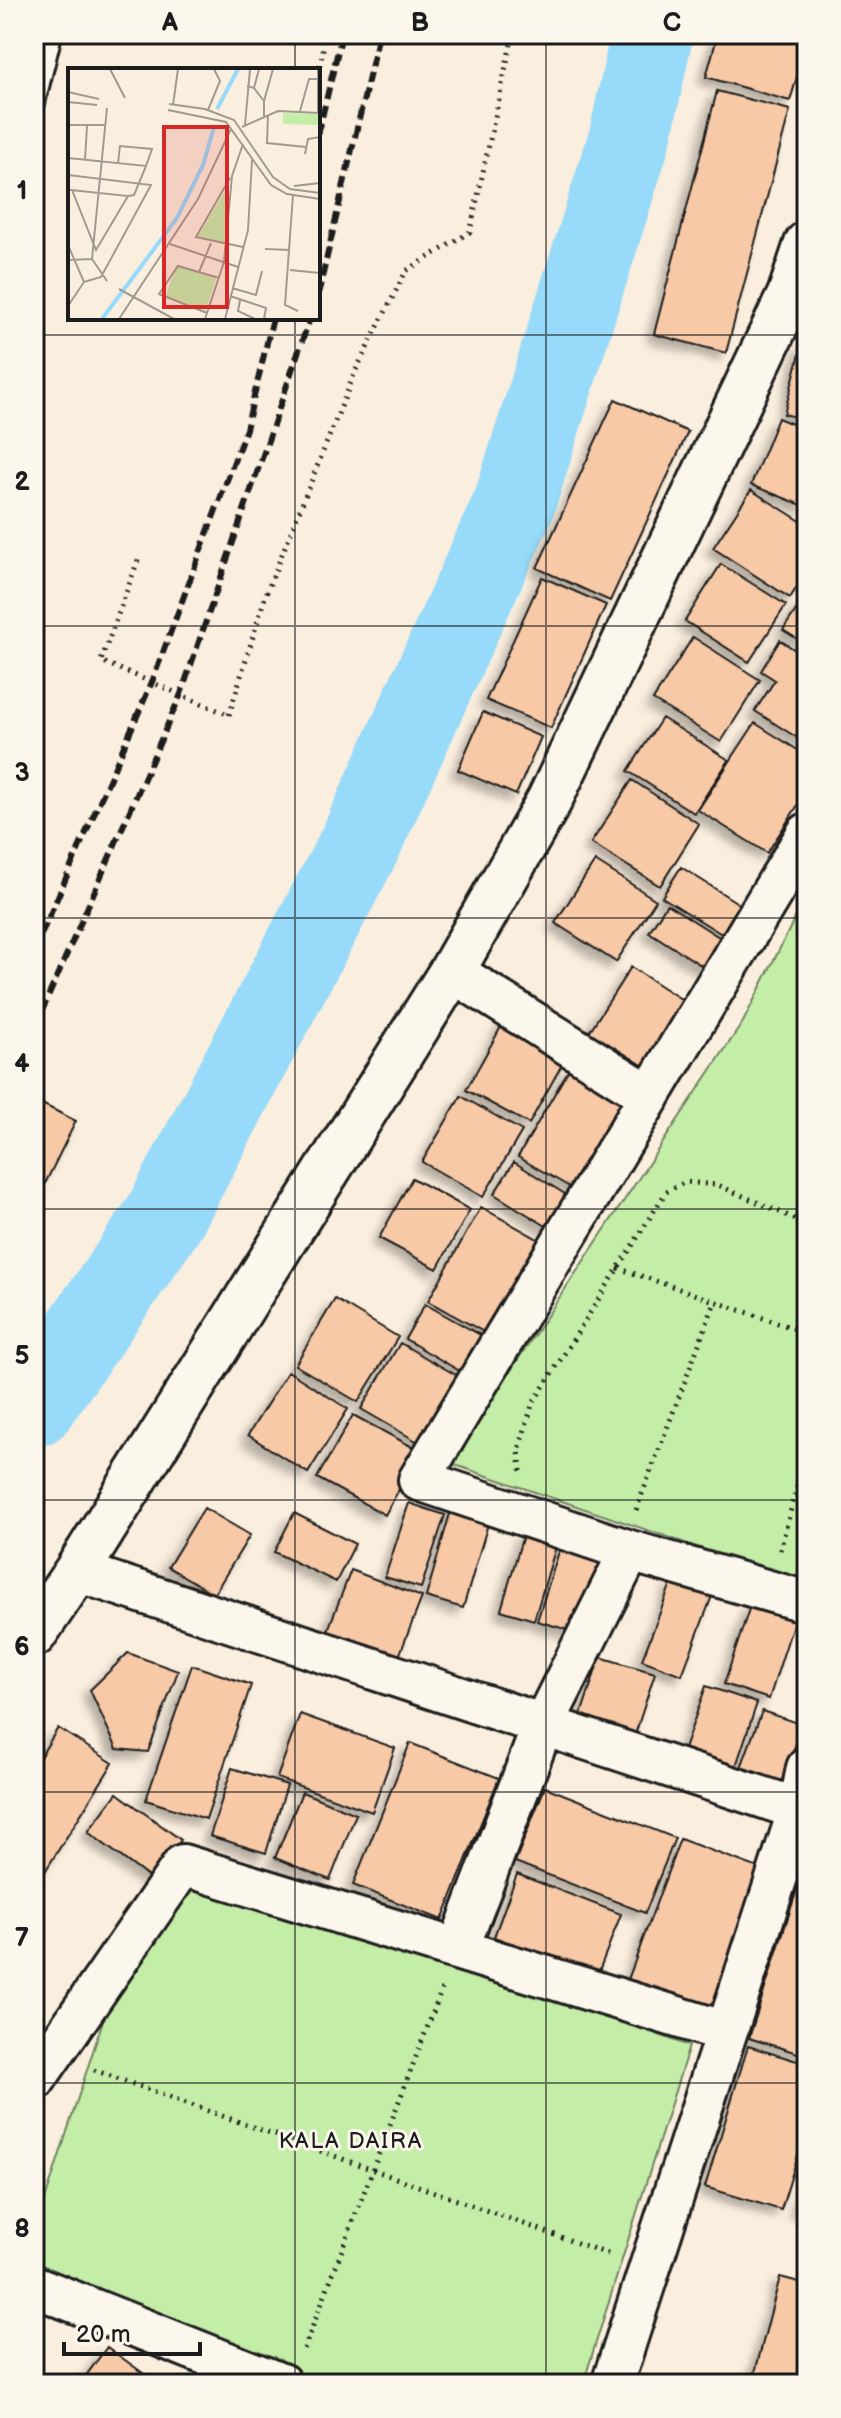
<svg xmlns="http://www.w3.org/2000/svg" width="841" height="2418" font-family="'Balsamiq Sans',sans-serif">
<style>
.green{fill:#c4eda8;stroke:#708462;stroke-width:2}
.lines{fill:none;stroke-linecap:round;stroke-linejoin:round}
.river{stroke:#97daf9;stroke-width:82}
.building{fill:#f7c9a6;stroke:#1c1c1c;stroke-width:2;filter:url(#shadow)}
.lane-casing{stroke:#1c1c1c;stroke-width:26}
.street-casing{stroke:#1c1c1c;stroke-width:46}
.secondary-casing{stroke:#1c1c1c;stroke-width:50}
.path{stroke:#1c1c1c;stroke-width:5;stroke-dasharray:2 6;stroke-linecap:butt}
.lane{stroke:#fbf7ec;stroke-width:20}
.street{stroke:#fbf7ec;stroke-width:40}
.secondary{stroke:#fbf7ec;stroke-width:44}
.rail{stroke:#1c1c1c;stroke-width:6;stroke-dasharray:12 6;stroke-linecap:butt}
.path-bridge{stroke:#1c1c1c;stroke-width:5;stroke-dasharray:2 6;stroke-linecap:butt}
.grid{fill:none;stroke:#1c1c1c;stroke-width:2;stroke-opacity:0.55}
.labels{text-anchor:middle;stroke-width:6;stroke-linejoin:round;paint-order:stroke}
.neighbourhood-label{font-size:22px;letter-spacing:2px;fill:#1c1c1c;stroke:#fbf7ec}
.inset-river{fill:none;stroke:#97daf9;stroke-width:4}
.inset-road{fill:none;stroke:#a19a90;stroke-width:2}
.view{fill:#d62828;fill-opacity:0.15;stroke:#d62828;stroke-width:4}
.inset-edge{fill:none;stroke:#1c1c1c;stroke-width:4}
.neatline{fill:none;stroke:#1c1c1c;stroke-width:3}
.grid-label{font-size:26px;text-anchor:middle;font-weight:bold;fill:#1c1c1c}
</style>
<defs>
<filter id="shadow"><feDropShadow dx="-7" dy="7" stdDeviation="4" flood-color="#0004"/></filter>
</defs>
<rect width="100%" height="100%" fill="#faeede"/>
<filter id="ink" filterUnits="userSpaceOnUse"><feTurbulence type="fractalNoise" baseFrequency=".0125" numOctaves="2"/><feDisplacementMap in="SourceGraphic" scale="16" xChannelSelector="R" yChannelSelector="G"/><feConvolveMatrix kernelMatrix="1 2 1 2 8 2 1 2 1" color-interpolation-filters="sRGB"/></filter>
<g filter="url(#ink)">
<path class="green" d="M807,894v690l-358,-121 294,-441z
M158,1850l531,196 -106,338h-289l-260,-110v-40z"/>
<g class="lines">
<path class="river" d="M34,1406l129,-186 196,-374 155,-342 116,-367 22,-103"/>
</g>
<path class="building" d="M718,34h89v9l-17,58 -84,-24z
M717,91l73,19 -64,243 -72,-19z
M803,342l4,1v77l-23,-6z
M615,399l73,33 -78,169 -73,-33z
M778,418l29,12v77l-56,-22z
M751,490l56,35v46l-17,27 -77,-50z
M721,564l65,41 -37,57 -64,-41z
M542,577l64,28 -55,123 -65,-28z
M802,601l5,3v41l-24,-15z
M693,637l67,43 -39,62 -68,-42z
M780,640l27,18v86l-52,-33 20,-31 -14,-9z
M483,712l58,25 -25,58 -58,-25z
M662,718l67,42 -35,53 -66,-42z
M755,723l52,33v35l-40,62 -69,-43z
M632,780l67,44 -39,62 -69,-43z
M595,861l61,39 -40,62 -61,-39z
M681,867l66,42 -19,29 -66,-41z
M667,904l63,40 -18,28 -63,-40z
M631,967l67,43 -49,76 -67,-43z
M507,1016l63,34 -41,74 -63,-34z
M570,1067l63,36 -53,90 -62,-36z
M461,1096l61,35 -39,66 -61,-35z
M34,1100l42,21 -42,85z
M514,1162l62,39 -20,31 -62,-38z
M412,1178l58,32 -33,59 -58,-31z
M481,1207l62,35 -52,94 -63,-35z
M335,1299l63,38 -40,65 -63,-37z
M425,1304l66,37 -21,36 -65,-38z
M400,1343l70,40 -38,67 -71,-41z
M288,1371l60,38 -40,64 -60,-38z
M353,1415l67,36 -35,64 -68,-37z
M409,1503l36,12 -24,73 -36,-11z
M453,1503l38,11 -28,94 -37,-11z
M204,1508l46,27 -36,59 -46,-27z
M294,1513l61,31 -19,38 -62,-30z
M524,1532l33,11 -23,77 -33,-10z
M563,1539l45,14 -25,81 -46,-13z
M351,1570l71,27 -26,67 -71,-26z
M672,1581l40,15 -30,79 -40,-15z
M751,1603l44,15 -26,81 -45,-15z
M128,1653l50,18 -30,81 -31,-3 -27,-59z
M600,1657l55,16 -22,68 -55,-17z
M192,1665l59,20 -45,134 -60,-19z
M706,1686l51,17 -23,69 -52,-17z
M762,1711l41,14 -24,63 -40,-15z
M300,1714l95,34 -23,64 -95,-34z
M58,1728l55,35 -79,126v-122z
M410,1743l89,35 -57,142 -89,-35z
M232,1768l55,17 -21,68 -56,-17z
M545,1787l130,51 -30,75 -130,-51z
M302,1792l54,22 -26,66 -55,-22z
M117,1793l64,47 -30,39 -63,-47z
M680,1839l95,35 -55,150 -95,-36z
M517,1874l104,40 -24,62 -103,-39z
M801,1877l6,2v177l-58,-18z
M748,2046l59,18v62l-26,84 -76,-23z
M807,2176v37l-10,-3z
M780,2277l27,7v100h-55z
M107,2347l51,37h-78z"/>
<g class="lines">
<defs>
<path id="lane" d="M34,103l17,-69"/>
<path id="street" d="M807,834l-388,646 211,71 177,51
M452,971l198,125
M77,1571l730,241
M458,1949l85,-224 87,-174
M34,2081l149,-216 543,167
M34,2286l247,98
M612,2384l187,-575 8,-41"/>
<path id="secondary" d="M34,1634l43,-63 375,-600 97,-170 241,-506 17,-51"/>
</defs>
<use href="#lane" class="lane-casing"/>
<use href="#street" class="street-casing"/>
<use href="#secondary" class="secondary-casing"/>
<path class="path" d="M318,74l8,-40
M229,715l37,-121 89,-222 51,-101 64,-39 43,-198
M618,1268l189,65
M807,1443l-6,29 6,1
M521,1471l-2,-21 13,-45 134,-213 19,-10 33,3 89,39
M636,1510l79,-208
M780,1550l21,-78
M94,2070l514,184
M304,2349l138,-360"/>
<use href="#lane" class="lane"/>
<use href="#street" class="street"/>
<use href="#secondary" class="secondary"/>
<path class="rail" d="M318,134l24,-100
M318,295l61,-261
M34,951l118,-269 94,-253 27,-111
M34,1029l147,-335 129,-376"/>
<path class="path-bridge" d="M138,560l-37,101 128,54"/>
</g>
</g>
<path class="grid" d="M295,34v36M546,34v2350M295,318v2066M34,335h773M34,626h773M34,918h773M34,1209h773M34,1500h773M34,1792h773M34,2083h773"/>
<g class="labels">
<g class="neighbourhood-label">
<text x="351" y="2148">KALA DAIRA</text>
</g>
</g>
<g transform="translate(68 68)">
<rect width="252" height="252" fill="#faeede"/>
<path d="M215,45l37,1v11l-37,-1zM160,118l1,40 -4,19 -27,-9zM108,197l40,14 -11,34 -39,-17z" fill="#c4eda8"/>
<path class="inset-river" d="M149,41l21,-40M34,251l75,-101 26,-53 11,-38"/>
<path class="inset-road" d="M42,1l15,29M179,18l7,2 5,-19M186,20l10,13v16M0,24l31,7M196,33l9,-32M0,34l29,3M101,36l36,5 29,11 39,57 17,12 30,4M105,37l5,-36M100,42l58,12 45,63 16,9 33,5M140,42l12,-29 -6,-12M232,43l9,-32h9M250,44v-43M200,47l-1,28 39,4M0,57h38M177,57l5,-56M174,59l36,-16 42,2M237,86l3,-15 12,-2M0,90l78,8 6,-17 -32,-3 -2,17M17,92l2,-34M0,107l83,10 -50,92 -17,5M162,110l-34,59 47,10M226,118l26,-3M0,122h3l57,6 -32,54 -24,-60M225,127l-8,110 13,6M60,128l6,-1 12,-29M102,176l68,23M0,177l16,37M197,181l25,1M24,191l15,-151M24,191l15,22M0,192l24,-1M222,202l30,3M131,204l12,-29M164,220l24,7 6,-24M51,221l55,30M162,228l36,12 -2,11M172,232l-2,11 17,8M0,238l16,-24M139,245l-48,-19 19,-28 41,12M51,251l79,-120 33,-70M137,251l19,-57 8,-86 11,-32M157,251l23,-89 4,-70"/>
<path class="view" d="M96,59h63v180h-63z"/>
<rect width="252" height="252" class="inset-edge"/>
</g>
<rect width="841" height="2418" fill="none" stroke="#fbf7ec" stroke-width="88"/>
<path d="M64 2342v12h136v-12" fill="none" stroke="#1c1c1c" stroke-width="4"/>
<text x="76" y="2342" font-size="24" fill="#1c1c1c" stroke="#fbf7ec" stroke-width="6" paint-order="stroke">20 m</text>
<rect x="44" y="44" width="753" height="2330" class="neatline"/>
<g class="grid-label">
<text x="170" y="31">A</text>
<text x="420" y="31">B</text>
<text x="672" y="31">C</text>
<text x="22" y="199">1</text>
<text x="22" y="490">2</text>
<text x="22" y="781">3</text>
<text x="22" y="1072">4</text>
<text x="22" y="1364">5</text>
<text x="22" y="1655">6</text>
<text x="22" y="1946">7</text>
<text x="22" y="2237">8</text>
</g>
</svg>
